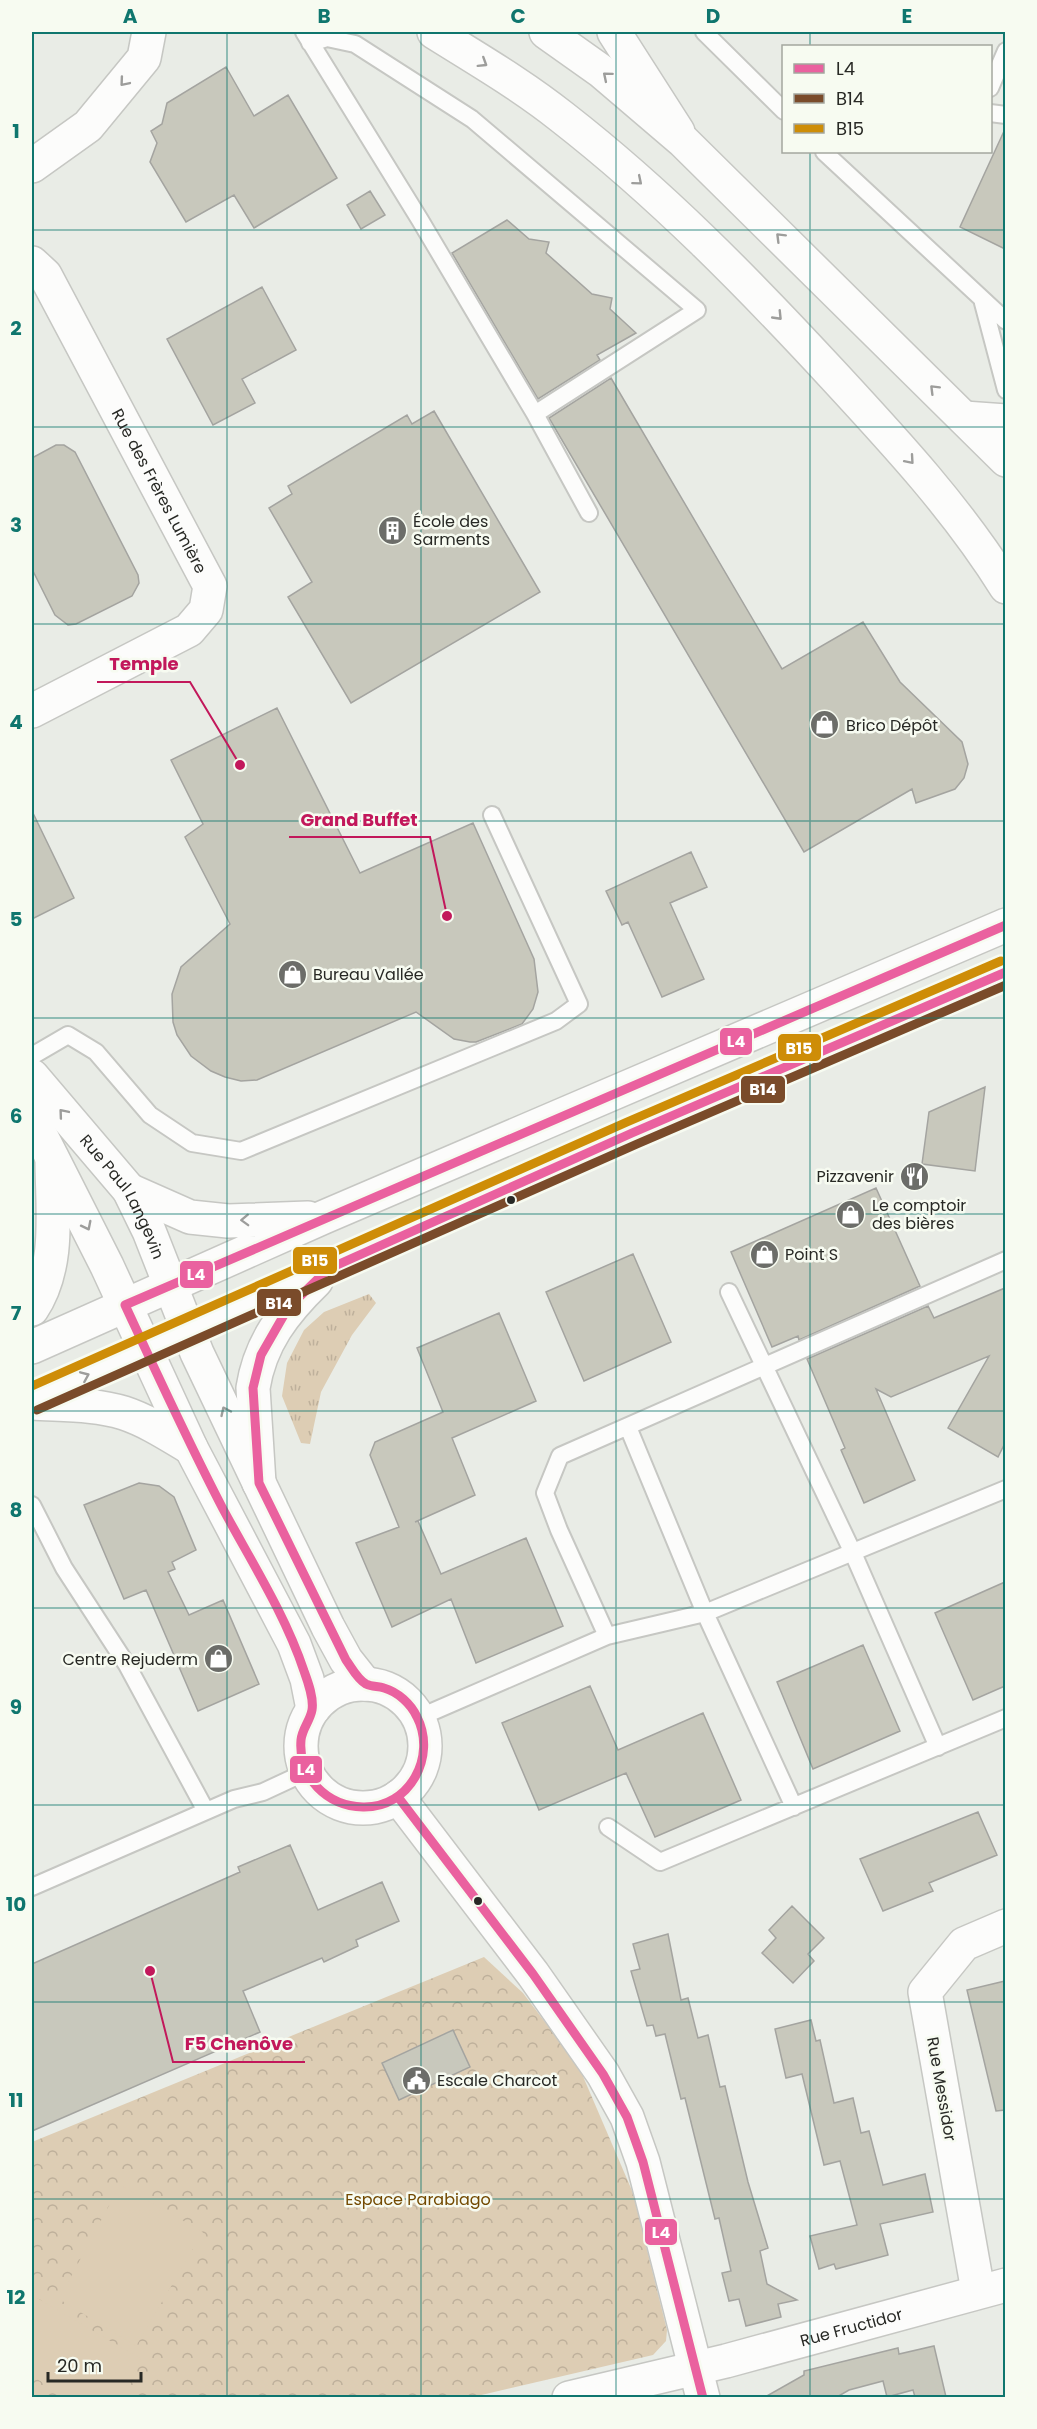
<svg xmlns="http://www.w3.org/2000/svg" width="1037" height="2429" font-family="Poppins,sans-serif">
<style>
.grass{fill:url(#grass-tufts)}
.park{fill:url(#park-crowns)}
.pitch{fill:#ddcdb4}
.building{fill:#c8c8bc;stroke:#a4a4a0;stroke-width:1.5}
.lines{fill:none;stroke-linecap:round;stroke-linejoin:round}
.service-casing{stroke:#c6c7c3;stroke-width:20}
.minor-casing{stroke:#c6c7c3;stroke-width:36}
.primary-casing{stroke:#c6c7c3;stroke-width:36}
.service{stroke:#fcfcfb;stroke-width:16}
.minor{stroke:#fcfcfb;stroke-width:33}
.primary{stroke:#fcfcfb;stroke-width:33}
.bus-1-casing{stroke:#f7fbf1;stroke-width:14}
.bus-2-casing{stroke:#f7fbf1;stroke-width:14}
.bus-3-casing{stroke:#f7fbf1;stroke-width:14}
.bus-1{stroke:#ea619f;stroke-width:9}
.bus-2{stroke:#7a4b2a;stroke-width:9}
.bus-3{stroke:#ce8d07;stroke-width:9}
.oneway{stroke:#9d9d9b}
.grid{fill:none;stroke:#0f766e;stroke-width:1.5;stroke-opacity:0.55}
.bus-dot{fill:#282925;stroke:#f7fbf1;stroke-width:2}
.labels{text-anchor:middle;stroke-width:5;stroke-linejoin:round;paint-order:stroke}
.street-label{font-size:16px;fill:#282925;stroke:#f7fbf1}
.poi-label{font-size:16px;fill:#282925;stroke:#f7fbf1;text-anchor:start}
.park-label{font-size:16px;fill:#724900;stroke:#f7fbf1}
.leader{fill:none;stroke:#c2185b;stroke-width:2}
.callout-dot{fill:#c2185b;stroke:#f7fbf1;stroke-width:2}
.callout-label{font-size:18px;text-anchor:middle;font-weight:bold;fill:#c2185b;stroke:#f7fbf1;stroke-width:5;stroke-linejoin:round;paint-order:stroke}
.line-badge{stroke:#f7fbf1;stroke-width:2}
.badge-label{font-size:16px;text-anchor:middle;font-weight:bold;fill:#fff}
.neatline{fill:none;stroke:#0f766e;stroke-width:2}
.grid-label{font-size:20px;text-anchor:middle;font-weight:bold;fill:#0f766e}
</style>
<defs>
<pattern id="grass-tufts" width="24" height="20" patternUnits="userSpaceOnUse" patternTransform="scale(1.5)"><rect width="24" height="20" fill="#ddcdb4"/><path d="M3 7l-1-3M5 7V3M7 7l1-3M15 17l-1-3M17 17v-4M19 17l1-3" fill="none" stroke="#beb09b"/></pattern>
<pattern id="park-crowns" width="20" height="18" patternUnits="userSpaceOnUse" patternTransform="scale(1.5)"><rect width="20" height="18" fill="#ddcdb4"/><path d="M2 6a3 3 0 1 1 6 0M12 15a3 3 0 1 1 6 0" fill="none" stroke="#beb09b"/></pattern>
</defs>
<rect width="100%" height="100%" fill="#e9ece6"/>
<path class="grass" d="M369,1294l7,9 -24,32 -31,57 -11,52 -9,-1 -19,-47 5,-33 17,-33 20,-18z"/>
<path class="park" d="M484,1957l39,36 56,74 54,126 34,137 -1,11 -13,14 -180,42 -441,1v-256z"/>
<path class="pitch" d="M120,2185l83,47 -67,114 -77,-47z
M32,2295l109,64 -21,38h-53l-35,-21z"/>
<path class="building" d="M226,67l28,49 34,-21 49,83 -83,50 -20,-33 -48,27 -36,-60 7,-19 -6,-12 11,-7 5,-21z
M1005,129v120l-45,-22z
M370,191l15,24 -24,14 -14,-24z
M507,220l22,19 20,3 -3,11 46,41 20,4 -2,11 26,24 -39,22 3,5 -62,39 -86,-146z
M262,287l34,63 -54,29 13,24 -42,22 -46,-86z
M611,378l171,291 81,-47 37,60 62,60 6,22 -4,14 -9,11 -39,14 -4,-14 -108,63 -255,-434z
M434,411l106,181 -189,111 -63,-106 24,-15 -43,-74 23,-14 -4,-8 119,-71 5,9z
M56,445h8l11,7 63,123 1,8 -7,13 -56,28 -8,1 -13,-10 -23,-46v-111z
M277,708l83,165 113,-50 61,136 4,33 -5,17 -11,15 -46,18h-6l-16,-3 -38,-27 -159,68 -16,1 -16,-4 -14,-6 -20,-15 -14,-21 -4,-13 -1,-28 9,-27 49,-43 -45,-87 18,-13 -32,-64z
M32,811l42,87 -42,21z
M691,852l16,35 -37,16 34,76 -42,18 -34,-75 -6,3 -16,-34z
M985,1087l-10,84 -53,-7 7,-52z
M876,1188l44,98 -121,54 -1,-4 -26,11 -41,-95z
M633,1254l38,88 -87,39 -38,-89z
M1005,1288v155l-7,14 -50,-29 41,-72 -98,41 -15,-8 39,91 -51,23 -23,-53 4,-2 -38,-89 121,-53 6,12z
M499,1313l37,88 -84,37 23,57 -60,27 3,-1 23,53 85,-36 37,88 -87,37 -25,-64 -59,28 -36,-84 43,-16 -29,-72 5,-13 68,-30 -26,-64z
M139,1483l20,3 15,11 22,53 -24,12 3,7 -7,3 21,43 34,-15 36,84 -61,27 -52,-121 -22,9 -40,-94z
M1005,1582v104l-32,14 -38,-87z
M863,1645l37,86 -87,38 -36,-87z
M590,1686l28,64 85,-37 38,87 -86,37 -29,-64 -87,37 -37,-87z
M978,1812l19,43 -68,28 4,8 -50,20 -23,-52z
M290,1845l28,65 64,-28 17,39 -43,19 2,6 -34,16 -2,-4 -79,33 17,41 -228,99v-167l208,-92 -2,-5z
M792,1906l32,32 -16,16 6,7 -21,22 -31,-30 14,-15 -7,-8z
M668,1934l13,66 7,-2 10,40 10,-3 12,52 5,-1 23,96 20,66 -8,3 7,33 30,16 -19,4 3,13 -35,9 -7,-27 -10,2 -7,-28 9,-2 -12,-53 -4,1 -30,-121 -4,1 -16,-65 -9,2 -3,-11 -6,1 -16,-55 9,-2 -7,-25z
M1005,1981v129l-9,1 -29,-121z
M811,2020l5,21 4,-1 14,63 19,-5 8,35 8,-2 14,54 42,-11 8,38 -53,12 8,31 -52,14 -2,-5 -15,5 -9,-33 47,-11 -17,-64 -16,4 -22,-91 -16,4 -11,-49z
M453,2030l17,37 -71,33 -17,-37z
M934,2346l12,51h-31l-2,-7 -26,7 -4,-16 -34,9 -12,7h-72l39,-22v-4l94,-23 1,6z"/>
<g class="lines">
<defs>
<path id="service" d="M304,32l116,188 115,194 54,99
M704,32l80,79
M310,43l17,-5 28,6 117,75 225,191 -162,104
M990,88l16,-37
M990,113l16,2
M824,152l182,169
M983,303l23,87
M32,1056l36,-21 28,17 54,63 42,28 49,8 315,-130 23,-17 -87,-189
M729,1292l124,261 85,194
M628,1427l77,186 89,194
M32,1505l32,63 63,97 79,146
M607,1636l-48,-106 -14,-37 15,-37 446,-196
M418,1718l189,-82 98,-23 301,-124
M608,1827l52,35 346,-144
M32,1887l202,-88 29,-7 43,-20"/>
<g id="minor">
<path d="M614,32l64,100"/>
<path d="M32,166l56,-40 56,-68 5,-26"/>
<path id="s1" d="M32,263l13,12 165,311 -4,24 -17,20 -157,81"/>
<path d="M964,418l42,3"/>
<path id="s2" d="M32,1076l97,114 20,41 48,122 131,274 18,33 19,24"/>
<path d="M32,1118l75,148 84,182 103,196 13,35 6,30"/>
<circle cx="363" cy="1746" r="62"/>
<path d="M398,1797l135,177 70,100 24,43 16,45 60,236"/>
<path d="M978,2291l-53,-299 39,-48 42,-18"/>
<path id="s3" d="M569,2398l157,-37 280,-76"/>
</g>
<path id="primary" d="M434,32c43,27 88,53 128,85 99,77 187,167 272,259 62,67 124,134 172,211
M546,32l55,39 82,70 323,319
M129,1190l61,27 38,4 80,-3
M32,1309c29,-43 20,-101 20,-150
M32,1347l292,-130 682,-292
M32,1399l600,-266 374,-161
M32,1403c30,2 63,1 92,10 24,8 45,22 67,35
M259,1483l-6,-95c7,-45 31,-76 63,-107"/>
</defs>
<use href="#service" class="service-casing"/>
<use href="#minor" class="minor-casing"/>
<use href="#primary" class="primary-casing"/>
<use href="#service" class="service"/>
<use href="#minor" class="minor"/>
<use href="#primary" class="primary"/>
<defs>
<path id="bus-1" d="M1006,925l-881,380c32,69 63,137 98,204 28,52 62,105 81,162 4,11 10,27 8,39 -2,11 -10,19 -11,30 -3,38 26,66 62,67 47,1 74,-51 54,-90 -6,-13 -19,-25 -33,-29 -6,-2 -12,-1 -18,-4 -9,-5 -14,-16 -20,-24l-87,-177 -6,-95 8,-33 27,-47 40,-39 304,-136 374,-161
M398,1797l135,177 70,100 24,43 16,45 60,236"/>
<path id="bus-2" d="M37,1410l600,-266 369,-159"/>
<path id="bus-3" d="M32,1386l595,-264 374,-161"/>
</defs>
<use href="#bus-1" class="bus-1-casing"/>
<use href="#bus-2" class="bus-2-casing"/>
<use href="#bus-3" class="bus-3-casing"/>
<use href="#bus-1" class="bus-1"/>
<use href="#bus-2" class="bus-2"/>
<use href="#bus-3" class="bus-3"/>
</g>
<defs><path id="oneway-chevron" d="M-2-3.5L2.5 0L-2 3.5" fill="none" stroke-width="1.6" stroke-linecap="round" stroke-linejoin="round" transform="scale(1.5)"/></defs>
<g class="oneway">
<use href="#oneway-chevron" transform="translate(483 63) rotate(32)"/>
<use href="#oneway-chevron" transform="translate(607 76) rotate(-140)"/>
<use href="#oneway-chevron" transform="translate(124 82) rotate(130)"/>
<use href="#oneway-chevron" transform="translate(638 181) rotate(40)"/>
<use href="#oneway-chevron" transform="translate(780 237) rotate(-135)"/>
<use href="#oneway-chevron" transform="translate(778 316) rotate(46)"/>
<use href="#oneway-chevron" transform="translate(934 389) rotate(-135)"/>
<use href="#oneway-chevron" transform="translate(910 460) rotate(49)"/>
<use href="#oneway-chevron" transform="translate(63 1113) rotate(-130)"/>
<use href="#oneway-chevron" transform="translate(245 1220) rotate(178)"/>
<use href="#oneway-chevron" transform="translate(87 1226) rotate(63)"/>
<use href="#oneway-chevron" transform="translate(85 1376) rotate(-23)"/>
<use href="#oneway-chevron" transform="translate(225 1411) rotate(-115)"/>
</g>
<path class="grid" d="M227,32v2366M421,32v2366M616,32v2366M810,32v14M810,152v2246M32,230h974M32,427h974M32,624h974M32,821h974M32,1018h974M32,1214h974M32,1411h974M32,1608h974M32,1805h974M32,2002h974M32,2199h974"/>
<defs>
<symbol id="building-disc" viewBox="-11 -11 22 22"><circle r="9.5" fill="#6c6d69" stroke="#f7fbf1"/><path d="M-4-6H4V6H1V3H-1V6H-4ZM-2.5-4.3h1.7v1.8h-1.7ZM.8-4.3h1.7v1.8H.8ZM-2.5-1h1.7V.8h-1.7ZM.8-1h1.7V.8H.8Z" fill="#fff"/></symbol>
<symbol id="shop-disc" viewBox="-11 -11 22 22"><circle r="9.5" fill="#6c6d69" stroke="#f7fbf1"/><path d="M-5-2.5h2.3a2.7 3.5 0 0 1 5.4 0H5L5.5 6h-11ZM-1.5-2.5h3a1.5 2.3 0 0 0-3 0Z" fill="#fff"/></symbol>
<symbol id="restaurant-disc" viewBox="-11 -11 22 22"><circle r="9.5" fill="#6c6d69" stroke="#f7fbf1"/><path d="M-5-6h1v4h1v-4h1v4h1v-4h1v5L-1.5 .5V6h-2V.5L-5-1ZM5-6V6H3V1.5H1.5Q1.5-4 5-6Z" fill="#fff"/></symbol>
<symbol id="civic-disc" viewBox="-11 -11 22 22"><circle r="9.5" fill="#6c6d69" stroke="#f7fbf1"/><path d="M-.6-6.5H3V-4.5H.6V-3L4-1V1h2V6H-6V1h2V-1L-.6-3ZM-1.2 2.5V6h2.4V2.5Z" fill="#fff"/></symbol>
</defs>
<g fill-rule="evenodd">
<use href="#building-disc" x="376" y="514" width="33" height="33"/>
<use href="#shop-disc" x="808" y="708" width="33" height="33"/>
<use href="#shop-disc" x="276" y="958" width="33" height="33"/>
<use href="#restaurant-disc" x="898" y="1160" width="33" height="33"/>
<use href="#shop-disc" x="834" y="1198" width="33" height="33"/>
<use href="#shop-disc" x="748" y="1238" width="33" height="33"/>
<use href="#shop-disc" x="202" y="1642" width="33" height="33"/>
<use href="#civic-disc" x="400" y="2064" width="33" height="33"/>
</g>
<g class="bus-dot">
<circle cx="511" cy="1200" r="5"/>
<circle cx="478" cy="1901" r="5"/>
</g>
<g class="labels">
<g class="street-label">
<text dy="6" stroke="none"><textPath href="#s1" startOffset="262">Rue des Frères Lumière</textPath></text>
<text dy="6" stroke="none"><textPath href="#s2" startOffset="152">Rue Paul Langevin</textPath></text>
<text transform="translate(942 2089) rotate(80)" y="6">Rue Messidor</text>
<text dy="6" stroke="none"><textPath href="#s3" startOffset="291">Rue Fructidor</textPath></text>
</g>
<g class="poi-label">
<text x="413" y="527">École des<tspan x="413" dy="18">Sarments</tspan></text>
<text x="846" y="731">Brico Dépôt</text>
<text x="313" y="980">Bureau Vallée</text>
<text x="894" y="1182" text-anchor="end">Pizzavenir</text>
<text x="872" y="1211">Le comptoir<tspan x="872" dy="18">des bières</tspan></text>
<text x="785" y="1260">Point S</text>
<text x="198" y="1665" text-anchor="end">Centre Rejuderm</text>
<text x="437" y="2086">Escale Charcot</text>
</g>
<g class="park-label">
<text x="418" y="2205">Espace Parabiago</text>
</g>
</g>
<path class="leader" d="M240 765L190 682H97M447 916L430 837H289M150 1971L173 2062H305"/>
<g class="callout-dot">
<circle cx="240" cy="765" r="6"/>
<circle cx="447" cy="916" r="6"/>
<circle cx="150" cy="1971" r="6"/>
</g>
<g class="callout-label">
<text x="144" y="670">Temple</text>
<text x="359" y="826">Grand Buffet</text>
<text x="239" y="2050">F5 Chenôve</text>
</g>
<g class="line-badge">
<rect x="719" y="1027" width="34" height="29" rx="6" fill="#ea619f"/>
<rect x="777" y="1033" width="45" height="29" rx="6" fill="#ce8d07"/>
<rect x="740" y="1075" width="46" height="29" rx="6" fill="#7a4b2a"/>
<rect x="292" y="1246" width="46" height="29" rx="6" fill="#ce8d07"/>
<rect x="179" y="1260" width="35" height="29" rx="6" fill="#ea619f"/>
<rect x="256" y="1288" width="46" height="29" rx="6" fill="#7a4b2a"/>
<rect x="289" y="1755" width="34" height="29" rx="6" fill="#ea619f"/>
<rect x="644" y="2218" width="34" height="28" rx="6" fill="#ea619f"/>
</g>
<g class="badge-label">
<text x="736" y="1047">L4</text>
<text x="799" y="1054">B15</text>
<text x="763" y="1095">B14</text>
<text x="315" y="1266">B15</text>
<text x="196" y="1280">L4</text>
<text x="279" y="1309">B14</text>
<text x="306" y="1775">L4</text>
<text x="661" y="2238">L4</text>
</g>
<rect width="1037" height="2429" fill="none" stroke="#f7fbf1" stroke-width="66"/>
<rect x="782" y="45" width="210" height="108" fill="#f7fbf1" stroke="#a4a79f" stroke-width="1.5"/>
<rect x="794" y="64" width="30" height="9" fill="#ea619f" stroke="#a4a79f" stroke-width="1.5"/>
<text x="836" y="75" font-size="18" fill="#282925">L4</text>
<rect x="794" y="94" width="30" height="9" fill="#7a4b2a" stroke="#a4a79f" stroke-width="1.5"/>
<text x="836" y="105" font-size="18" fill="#282925">B14</text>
<rect x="794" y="124" width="30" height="9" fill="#ce8d07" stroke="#a4a79f" stroke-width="1.5"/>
<text x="836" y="135" font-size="18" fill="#282925">B15</text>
<path d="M48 2372v9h93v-9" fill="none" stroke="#282925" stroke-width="3"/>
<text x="57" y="2372" font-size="18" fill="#282925" stroke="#f7fbf1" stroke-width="4.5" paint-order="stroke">20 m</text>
<rect x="33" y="33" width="971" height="2363" class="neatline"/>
<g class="grid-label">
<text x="130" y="23">A</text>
<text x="324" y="23">B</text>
<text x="518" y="23">C</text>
<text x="713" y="23">D</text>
<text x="907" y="23">E</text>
<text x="16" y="138">1</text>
<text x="16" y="335">2</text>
<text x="16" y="532">3</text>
<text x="16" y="729">4</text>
<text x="16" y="926">5</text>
<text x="16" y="1123">6</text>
<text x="16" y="1320">7</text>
<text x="16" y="1517">8</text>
<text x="16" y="1714">9</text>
<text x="16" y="1911">10</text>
<text x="16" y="2107">11</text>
<text x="16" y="2304">12</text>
</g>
</svg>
